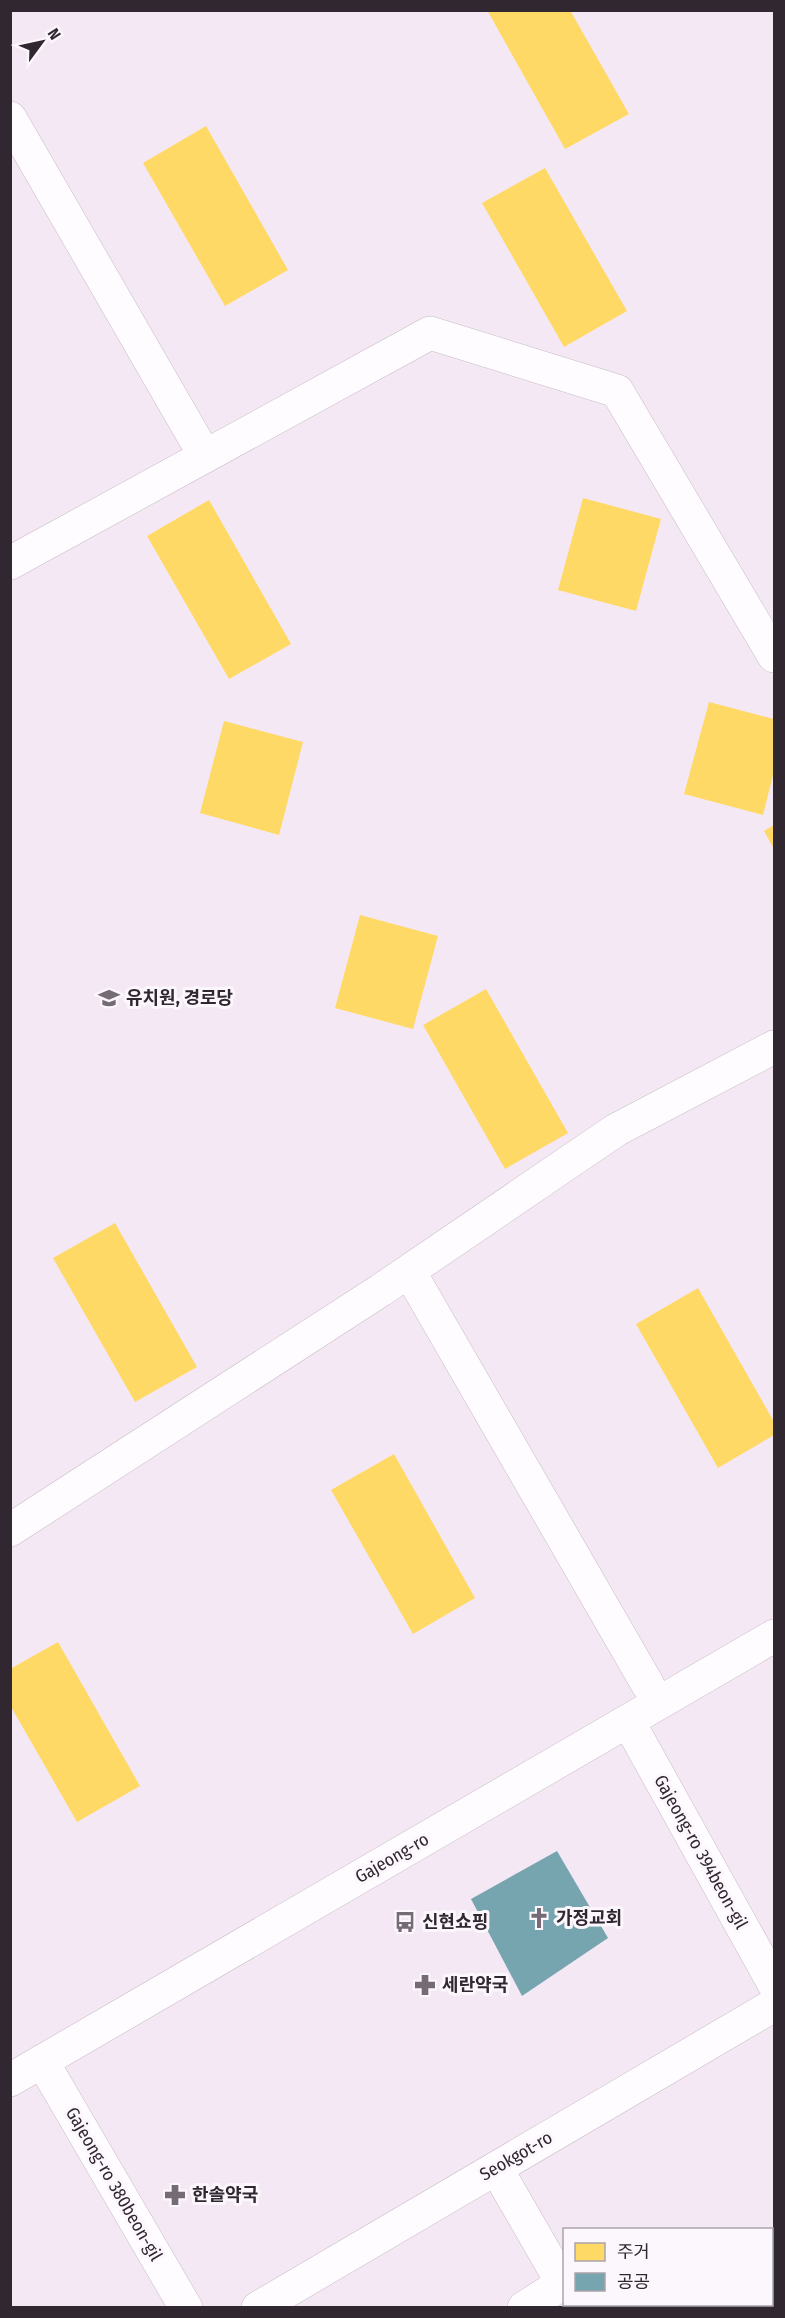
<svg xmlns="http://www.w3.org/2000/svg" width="785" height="2318" font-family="'Fira Sans Condensed','Noto Sans KR',sans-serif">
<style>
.homes{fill:#ffd966}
.public{fill:#76a5af}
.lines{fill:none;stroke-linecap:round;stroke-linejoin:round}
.minor-casing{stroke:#c6bcc6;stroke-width:34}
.minor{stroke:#fefcfe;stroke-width:33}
.labels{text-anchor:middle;stroke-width:6;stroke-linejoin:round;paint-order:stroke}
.poi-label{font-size:18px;font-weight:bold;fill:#302730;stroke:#fcf7fc;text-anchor:start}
.street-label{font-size:18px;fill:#302730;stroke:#fcf7fc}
</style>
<rect width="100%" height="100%" fill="#f5e8f5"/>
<path class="homes" d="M487,10h83l59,104 -64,35z
M206,126l82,144 -63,36 -82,-143z
M545,168l82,143 -63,36 -82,-144z
M583,498l78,21 -25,92 -78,-21z
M209,500l82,144 -62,35 -82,-143z
M709,702l65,17v52l-11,44 -79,-21z
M224,721l79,21 -24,93 -79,-22z
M774,825v24l-10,-18z
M360,915l78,21 -25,93 -78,-21z
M486,989l82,144 -63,36 -82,-144z
M115,1223l82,144 -62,35 -82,-144z
M698,1288l76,134v13l-56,33 -82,-144z
M394,1454l81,144 -62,36 -82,-144z
M58,1642l82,144 -63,36 -67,-117v-36z"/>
<path class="public" d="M557,1851l51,87 -86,58 -51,-97z"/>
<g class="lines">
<defs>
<path id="minor" d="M10,118l195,338
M10,563l420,-230 187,58 157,265
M409,1271l239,414
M10,1530l371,-240 235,-160 158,-83
M628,1721l146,263
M42,2061l144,247
M10,2080l764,-444
M496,2168l68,118
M258,2308l516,-303
M524,2308l39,-25
M658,2308l5,-4"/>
</defs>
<use href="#minor" class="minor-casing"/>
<use href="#minor" class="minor"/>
</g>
<defs>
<symbol id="school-bare" viewBox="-9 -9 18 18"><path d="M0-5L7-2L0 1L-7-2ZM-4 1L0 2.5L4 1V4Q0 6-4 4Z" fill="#756b75" stroke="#fcf7fc" stroke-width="2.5" paint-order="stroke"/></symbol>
<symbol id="church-bare" viewBox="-9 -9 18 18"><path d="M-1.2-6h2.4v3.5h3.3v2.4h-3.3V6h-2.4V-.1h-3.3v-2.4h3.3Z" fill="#756b75" stroke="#fcf7fc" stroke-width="2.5" paint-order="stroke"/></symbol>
<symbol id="bus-bare" viewBox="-9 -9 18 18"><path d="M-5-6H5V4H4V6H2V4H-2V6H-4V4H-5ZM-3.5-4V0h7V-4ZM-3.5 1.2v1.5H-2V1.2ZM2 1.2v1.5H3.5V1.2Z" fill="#756b75" stroke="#fcf7fc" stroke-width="2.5" paint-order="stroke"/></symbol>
<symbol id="pharmacy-bare" viewBox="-9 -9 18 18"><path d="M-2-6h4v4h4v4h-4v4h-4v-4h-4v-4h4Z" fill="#756b75" stroke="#fcf7fc" stroke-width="2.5" paint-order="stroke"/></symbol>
</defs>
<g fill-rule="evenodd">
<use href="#school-bare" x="94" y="983" width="30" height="30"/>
<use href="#church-bare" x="524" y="1903" width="30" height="30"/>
<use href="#bus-bare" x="390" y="1907" width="30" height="30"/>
<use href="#pharmacy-bare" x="410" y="1970" width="30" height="30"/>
<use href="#pharmacy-bare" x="160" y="2180" width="30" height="30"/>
</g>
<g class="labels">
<g class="poi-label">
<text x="126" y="1004">유치원, 경로당</text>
<text x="556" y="1924">가정교회</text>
<text x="422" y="1928">신현쇼핑</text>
<text x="442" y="1991">세란약국</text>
<text x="192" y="2201">한솔약국</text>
</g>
<g class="street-label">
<text transform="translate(701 1852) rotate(61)" y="6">Gajeong-ro 394beon-gil</text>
<text transform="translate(392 1858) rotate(-30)" y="6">Gajeong-ro</text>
<text transform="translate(516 2156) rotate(-30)" y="6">Seokgot-ro</text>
<text transform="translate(114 2184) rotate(60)" y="6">Gajeong-ro 380beon-gil</text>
</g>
</g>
<rect width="785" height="2318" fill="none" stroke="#302730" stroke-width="24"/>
<rect x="563" y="2228" width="210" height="78" fill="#fcf7fc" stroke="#aaa4aa" stroke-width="1.5"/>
<rect x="575" y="2243" width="30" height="18" fill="#ffd966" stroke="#aaa4aa" stroke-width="1.5"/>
<text x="617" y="2258" font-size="18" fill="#302730">주거</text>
<rect x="575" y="2273" width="30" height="18" fill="#76a5af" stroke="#aaa4aa" stroke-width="1.5"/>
<text x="617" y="2288" font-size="18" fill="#302730">공공</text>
<g transform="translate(42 42) rotate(57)" stroke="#fcf7fc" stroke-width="4.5" paint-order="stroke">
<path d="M0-4.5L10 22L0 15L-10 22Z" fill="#302730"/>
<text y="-9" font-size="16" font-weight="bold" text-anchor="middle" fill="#302730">N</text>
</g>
</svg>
